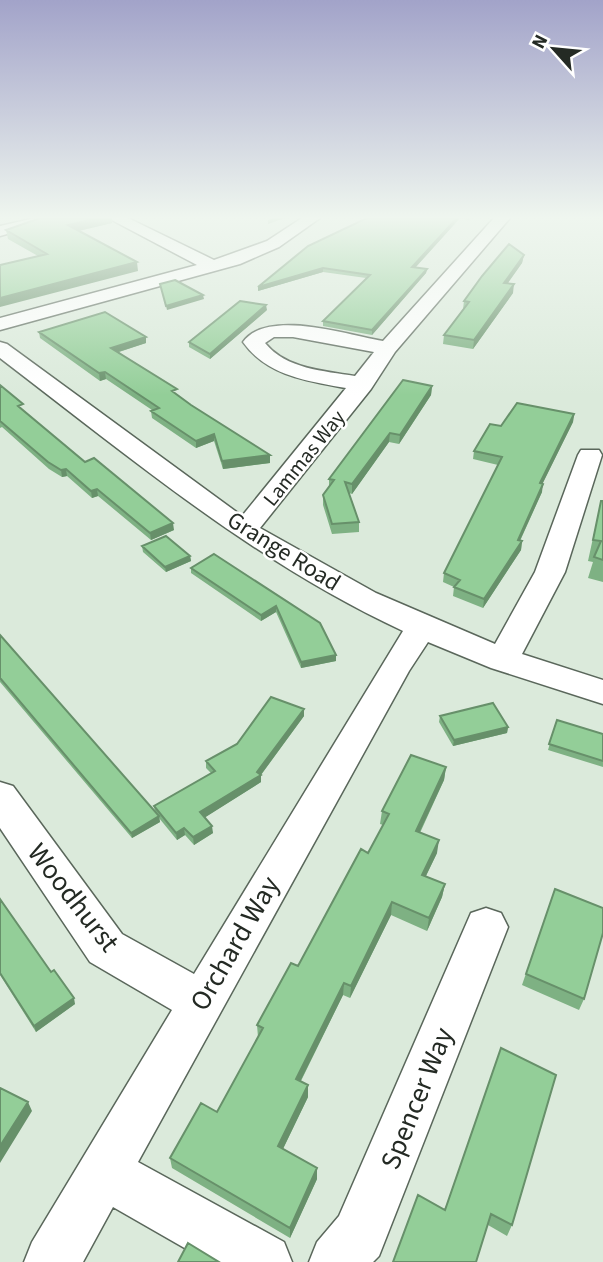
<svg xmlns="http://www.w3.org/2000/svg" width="603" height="1262" font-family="'Source Sans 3',sans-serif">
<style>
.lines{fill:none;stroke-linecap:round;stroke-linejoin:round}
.street-casing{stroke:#5a675b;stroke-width:3}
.street{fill:#fff;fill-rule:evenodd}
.wall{fill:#7eb183}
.shaded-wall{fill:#67906a}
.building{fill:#93ce98;stroke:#67906a;stroke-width:2}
.labels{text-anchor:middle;stroke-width:5;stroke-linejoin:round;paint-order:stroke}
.far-street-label{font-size:21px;fill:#242a24;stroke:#fff}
.street-label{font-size:24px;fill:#242a24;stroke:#fff}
.near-street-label{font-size:28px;fill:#242a24;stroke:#fff}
</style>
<rect width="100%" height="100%" fill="#dbeadb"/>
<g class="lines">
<defs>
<path id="street" d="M35,218h28l-63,18v-10z
M108,218h20l86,42 53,-19 35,-23h18l-41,29 -39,17 -240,66v-12l197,-53z
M494,218h16l-115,134 -24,37 -111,139 116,65 119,51 40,-72 43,-117 3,-5h18l3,5 -37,117 -43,82 81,26v24l-112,-36 -63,-26 -19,29 -271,491 146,80 8,20h-83l-96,-55 -30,55h-59l8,-20 140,-232 -82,-48 -90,-134v-46l13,4 109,148 72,40 209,-343c-149,-69 -273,-174 -403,-273v-16l7,2 235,172 104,-128c-38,-7 -79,-12 -103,-46 24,-34 105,-7 140,-1zM274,337h19l81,15 -19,24c-31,-5 -69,-7 -90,-33z
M486,908l15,5 7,14 -129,329 -6,6h-64l8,-20 22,-26 132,-303z"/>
</defs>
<use href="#street" class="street-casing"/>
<use href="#street" class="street"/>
</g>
<path class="wall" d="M40,218h72v5l-33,8 59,40 -100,-15 -30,-17 -2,-9z
M367,218h103l-1,2 -9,-2 -44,49 11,2 -1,4 -54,62 -49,-9v-5l43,-43 -43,-6 -65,19z
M524,255l-2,8 -14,20 5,10 -40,56 -30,-5 1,-9 19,-26 1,-8z
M267,310l-57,49 -21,-12v-5z
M39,332l107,5v6l-27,9 72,53 79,50v8l-47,6 -9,-28 -18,7 -44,-30 -1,-7 1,-1 -46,-31 -6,2 -60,-43z
M0,385l24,26 61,51 89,68 -23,10 -53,-44 -6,2 -25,-22 -5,1 -13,-8 -47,-42 -2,1z
M432,386l-1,9 -32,49 -10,-2 -37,52 -3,-1 10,29v10l-27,2 -9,-29v-10l6,-9v-7z
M574,414l-1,8 -31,62v8l-22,49h2l-1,9 -38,58 -30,-12 1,-9 -11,-5 1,-9 54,-108 -25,-6 1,-8 27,-25z
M601,501h2v81l-15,-4 5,-16 -5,-1z
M142,546l48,10 1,5 -25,11 -23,-20z
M191,568l129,55 16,38 -35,7 -25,-56 -15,9 -70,-48z
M0,635l155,177 -1,-6 57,-33 -5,-5v-7l98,-52v7l-43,59v7l-56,35 8,16 -19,12 -9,-10 -8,5 -18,-22 1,4 -28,16 -132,-156z
M440,716l68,11 -1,6 -54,13 -14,-24z
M557,720l46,14v33l-55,-17z
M446,767l-2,13 -24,53 17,20 -11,23 19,8 -3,13 -15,34 -36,-16 -41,83 -7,-3 -42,86 7,16 -25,52 34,30 -27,59 -118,-70 -2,-10 47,-46 41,-75 -1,-12 41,-59 70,-113 15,-28 -3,-1 2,-13z
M555,889l29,110 -5,11 -57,-25z
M0,899l51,73 24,32 -39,28 -36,-57z
M501,1048l11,177 -5,11 -19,-11 -43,-15z"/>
<path class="shaded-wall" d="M98,218h14v5l-43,10 -1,-8z
M274,218h11l-17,6v-4z
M457,218h3l-48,53v-4z
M524,255l-2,8 -20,28 2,-8z
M137,262l1,9 -138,36v-9z
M323,268v4l-65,19v-4z
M427,269l-1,4 -54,62v-5z
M514,284l-1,9 -40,56 1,-9z
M203,295l1,4 -37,11 -1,-4z
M266,305l1,5 -57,49v-5z
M146,337v6l-34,11 -1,-6z
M105,372l1,7 -6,2 -1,-8z
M432,386l-1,9 -32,49 1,-9z
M574,414l-1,8 -34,69 1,-8z
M390,433l-1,9 -37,52v-10z
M214,434v7l-18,7v-7z
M270,455v8l-47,6 -1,-8z
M66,469l1,7 -5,1 -1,-7z
M543,484l-1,8 -26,57 2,-9z
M97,489l1,7 -6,2 -1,-7z
M173,523l1,7 -23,10 -1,-7z
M522,541l-1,9 -38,58 1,-9z
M190,556l1,5 -25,11 -1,-5z
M276,606v6l-15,9v-6z
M336,655v6l-35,7v-6z
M304,709v7l-44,60 1,-1v7l-60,38 -1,-8 57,-40z
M508,727l-1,6 -54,13 1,-6z
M446,767l-2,13 -30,64 2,-13z
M159,816l1,6 -28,16 -1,-5z
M212,826l1,7 -19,12 -1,-8z
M184,828l1,7 -8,5 -1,-7z
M439,840l-2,13 -17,35 2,-13z
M445,884l-3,13 -15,34 2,-13z
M392,902l-1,13 -41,83 1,-12z
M344,983l-1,12 -47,95v-11z
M74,998l1,6 -39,28 -2,-6z
M308,1085v12l-29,60 -1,-11z
M28,1102l4,9 -32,52v-17z
M317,1168v11l-27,59v-10z"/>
<path class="building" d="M40,218h58l-30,7 69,37 -137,36v-33l47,-11 -41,-24z
M367,218h90l-45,49 15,2 -55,61 -49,-9 47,-46 -47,-7 -65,19 50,-41z
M509,244l15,11 -20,28 10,1 -40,56 -30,-5 25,-33 -5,-1 18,-25z
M175,280l28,15 -37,11 -6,-22z
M240,301l26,4 -56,49 -21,-12z
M105,312l41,25 -35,11 66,41 -5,2 19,14 79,50 -48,6 -8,-27 -18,7 -45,-30 8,-3 -54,-36 -6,1 -60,-41z
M403,380l29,6 -32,49 -10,-2 -38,51 -7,-2 14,40 -27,2 -9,-29 11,-15 -5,-1z
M0,385l23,19 -5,2 67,56 9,-4 79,65 -23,10 -53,-44 -6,2 -25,-22 -5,1 -13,-8 -48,-41z
M517,403l57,11 -34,69 3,1 -25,56 4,1 -38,58 -30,-12 6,-7 -16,-7 58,-116 -28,-6 16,-27 11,2z
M601,501h2v59l-9,-3 7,-16 -8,-1z
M166,536l24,20 -25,11 -23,-21z
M214,554l106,69 16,32 -35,7 -25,-56 -15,9 -70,-47z
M0,635l159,181 -28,17 -131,-155z
M271,697l33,12 -47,63 4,3 -61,37 12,14 -19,11 -9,-9 -8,5 -22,-27 61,-35 -9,-10 31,-17z
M493,703l15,24 -54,13 -14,-24z
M557,720l46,14v27l-54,-17z
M411,755l35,12 -30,64 23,9 -17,35 23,9 -16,34 -37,-16 -41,84 -7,-3 -48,96 12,6 -30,61 39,22 -27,60 -120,-70 31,-55 16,9 46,-84 -6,-3 34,-62 7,3 63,-117 7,4 21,-39 -7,-3z
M555,889l48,19v25l-19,66 -58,-25z
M0,899l51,73 3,-2 20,28 -40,28 -34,-53z
M501,1048l55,27 -44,150 -21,-11 -15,48h-83l25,-67 27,15z
M0,1088l28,14 -28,44z
M188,1243l31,19h-41z"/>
<linearGradient id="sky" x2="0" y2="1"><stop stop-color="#a2a3c9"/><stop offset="0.55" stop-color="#eff6ef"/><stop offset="1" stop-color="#eff6ef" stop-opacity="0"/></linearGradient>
<rect width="603" height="395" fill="url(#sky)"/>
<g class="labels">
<g class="far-street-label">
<text transform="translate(304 458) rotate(-51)" y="7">Lammas Way</text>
</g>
<g class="street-label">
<text transform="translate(284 551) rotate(32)" y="8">Grange Road</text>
</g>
<g class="near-street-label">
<text transform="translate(74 897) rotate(52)" y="10">Woodhurst</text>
<text transform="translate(234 943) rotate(-60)" y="10">Orchard Way</text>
<text transform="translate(416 1098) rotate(-68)" y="10">Spencer Way</text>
</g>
</g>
<g transform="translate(554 49) rotate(297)" stroke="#ffffff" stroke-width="5" paint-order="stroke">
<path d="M0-5L12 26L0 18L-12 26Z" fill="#242a24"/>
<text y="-10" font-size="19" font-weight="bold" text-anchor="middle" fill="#242a24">N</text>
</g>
</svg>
